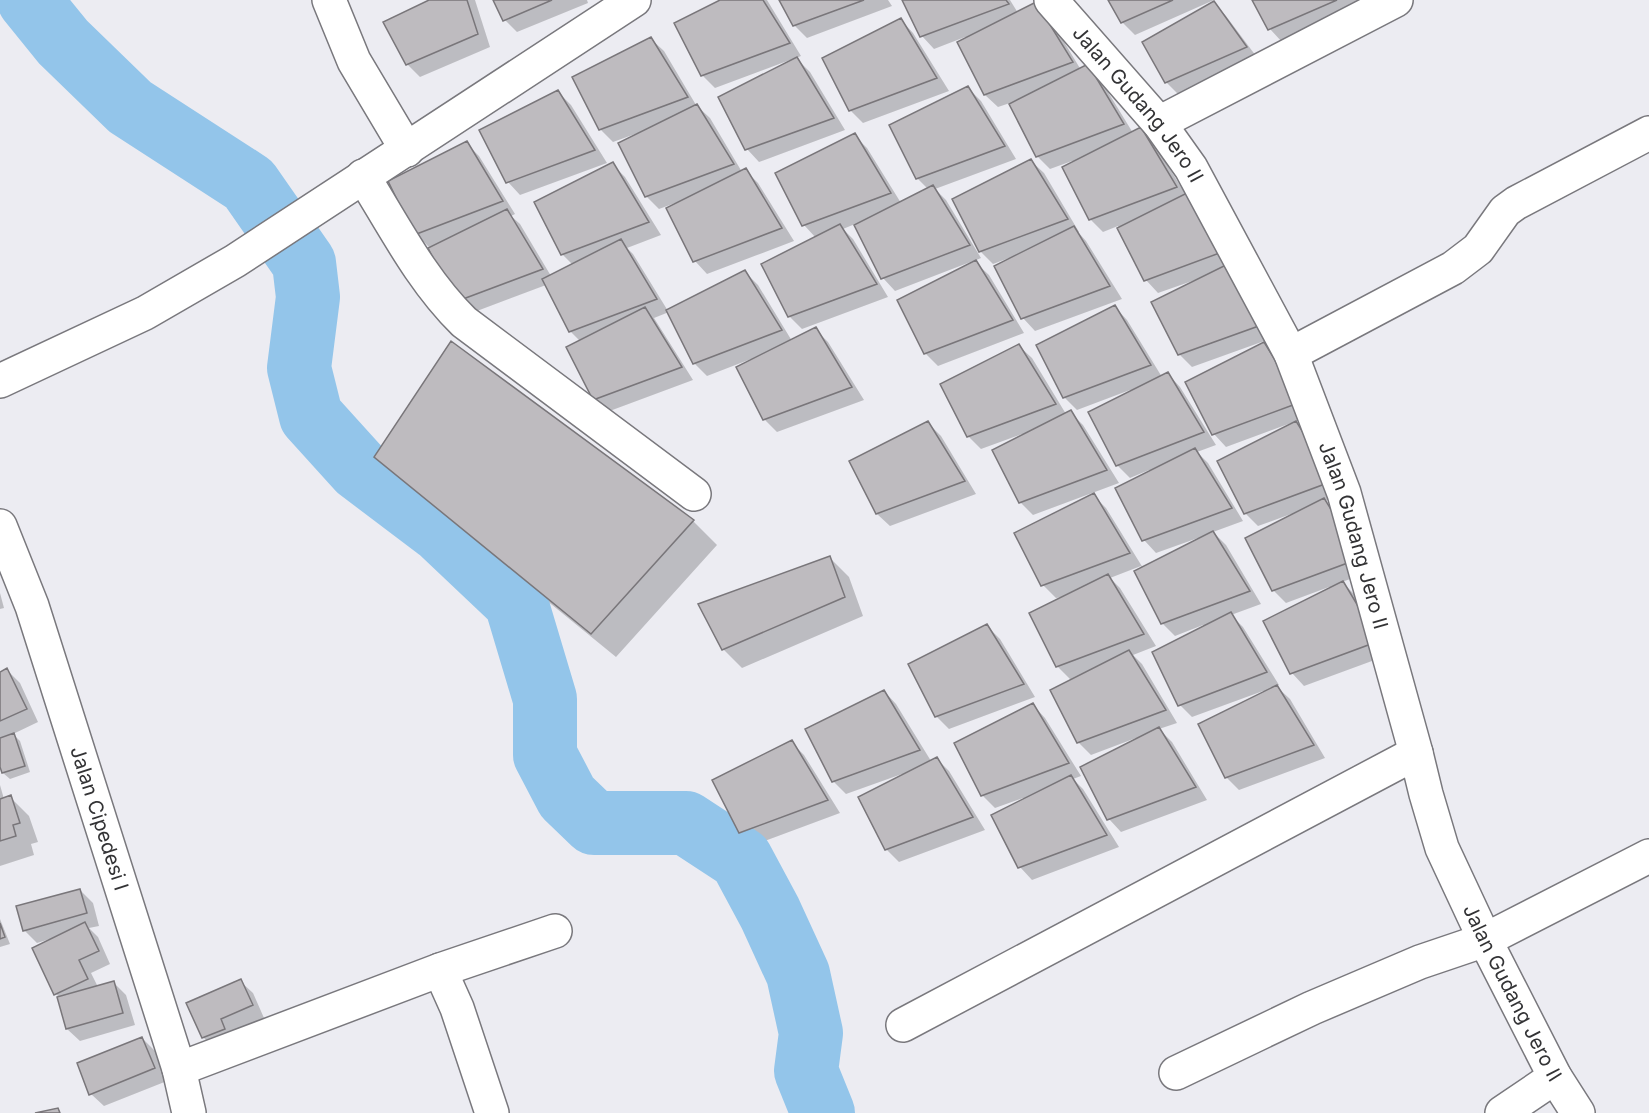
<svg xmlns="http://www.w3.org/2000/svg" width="1649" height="1113" font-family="Inter,sans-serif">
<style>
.shadow{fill:#0003}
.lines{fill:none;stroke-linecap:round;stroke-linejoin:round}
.river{stroke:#93c5ea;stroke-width:64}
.building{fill:#bebbbf;stroke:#79767a;stroke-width:1.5}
.minor-casing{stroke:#79787d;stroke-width:36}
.minor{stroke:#fff;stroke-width:33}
.labels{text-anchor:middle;stroke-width:6;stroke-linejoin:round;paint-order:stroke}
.street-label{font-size:20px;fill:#333335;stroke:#fff}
</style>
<rect width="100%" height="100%" fill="#ececf2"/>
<path class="shadow" d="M432,0h43l15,47 -70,30 -13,-13z
M494,0h93l1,3 -71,29 -12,-12z
M723,0h44l34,56 -5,2 14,14 35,58 -86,32 -12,-13 -27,-52 71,-35 -1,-2 -75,28 -13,-13z
M781,0h107l4,6 -85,32 -13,-13z
M903,0h107l8,13 31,4 32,53 7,-4 12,13 33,54 8,-4 12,13 33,53 92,141 -86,31 -12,-12 -27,-52 42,-21v-2l-37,13 -12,-13 -28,-54 -15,6 -13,-13 -18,-58 -22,8 -13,-13 -27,-53 -12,4 -13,-12 -20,-58 -31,12 -12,-13z
M1110,0h104l-79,35 -13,-13z
M1254,0h103l5,7 -80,35 -12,-13z
M1214,3l12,13 33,44 -80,35 -13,-13z
M901,20l12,13 36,58 -86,32 -13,-13z
M651,39l13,12 32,54 14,13 32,54 3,-2 13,13 36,58 -87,33 -12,-13 -17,-59 -19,7 -13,-13 -8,-63 -25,9 -13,-13z
M968,88l13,13 35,58 -81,30 11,11 35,58 -7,3 15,14 35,58 -86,33 -13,-13 49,-90 -1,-2 -78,30 -12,-13 -28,-54 -12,5 10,10 35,58 -86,32 -13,-13 27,-78 -12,-13 -27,-52 77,-38 13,13 34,55 27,-14 -11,-11z
M558,92l13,13 36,58 -87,32 -12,-13z
M466,143l13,13 36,58 -4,2 9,8 31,52 22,-11 -11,-11 50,-90 13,13 36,58 -34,13 6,6 35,57 77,-39 13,13 34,56 23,-12 13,13 36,58 -87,32 -12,-12 -27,-52 14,-7 -1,-2 -44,17 -13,-13 -25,-51 -15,6 39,62 -86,32 -13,-13 -14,-58 -10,-10 -24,-46 -77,29 -39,-66 -14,-14z
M1031,161l13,12 35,59h-1l8,9 36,58 -87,32 -12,-13 -27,-51 14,-7 -1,-2 -16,6 -13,-13z
M1115,307l12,13 35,57 6,-3 12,13 36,58 -19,7 11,11 35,58 -30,11 13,13 35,59 -30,11 12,12 36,58 -3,1 14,13 35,59 -86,32 -13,-13 38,-84 -1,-2 -71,26 -12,-12 24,-78 -1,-2 -28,11 -13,-13 -21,-57 -31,12 10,10 36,58 -23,9 9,9 35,59 -18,6 13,13 35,58 -86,32 -12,-13 28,-79 -1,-2 -45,17 -13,-13 -7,-62 -14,-14 5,-69 -6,1 -13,-13 -27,-51 77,-39 13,13 37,60 56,-28 -1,-2 -42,15 -12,-13 6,-68 -1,-2 -19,8 -13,-13 13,-75 -53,20 -13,-13z
M1264,344l13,13 35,58 -17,7 14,14 35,58 -19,7 11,12 36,58 -30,11 13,13 36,59 -87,32 -12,-13 38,-84 -1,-2 -43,16 -13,-13 18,-76 -33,12 -13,-13 46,-88v-2l-65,24 -12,-13z
M1019,346l13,12 34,56 4,-2 13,13 36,58 -86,32 -13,-13 2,-68 -41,15 -13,-13z
M928,423l13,13 35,58 -86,32 -13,-12 -26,-52z
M376,457l317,64 24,24 -101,112 -216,-176z
M830,558l19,19 14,39 -121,52 -19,-19z
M0,593l4,15 -4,1z
M987,626l13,13 35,58 -86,32 -13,-13z
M7,670l13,13 18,39 -25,12 7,7 10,31 -20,7 -7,-6 -3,-11v-89z
M884,691l12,13 35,57 6,-2 12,12 36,59 -86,32 -13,-13 16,-75 -56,20 -13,-13z
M1033,705l12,13 36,58 -8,3 10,10 36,58 -87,33 -12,-13 3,-69 -28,10 -13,-13z
M791,742l13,13 36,58 -86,32 -13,-13z
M0,785l4,14 6,-2 19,19 9,26 -7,2 3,11 -34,11z
M80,890l13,13 6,23 -10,2 9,9 12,27 -19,9 7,14 15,-5 13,13 9,30 -55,16 -13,-12 -7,-31 -4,-4 -6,-55 -13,4 -13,-13z
M0,919l10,25 -10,3z
M240,981l13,12 11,25 -32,14 -16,18 -13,-13z
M142,1038l13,13 12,30 -63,25 -13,-12z"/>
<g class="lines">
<path class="river" d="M29,0l34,42 67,65 119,77 55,79 4,34 -9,71 12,48 48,53 82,62 75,71 29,97v56l22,42 27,26h92l55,36 29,54 28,61 13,59 -5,38 17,42"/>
</g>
<path class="building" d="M429,0h38l11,34 -72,31 -23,-43z
M493,0h59l-49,21z
M720,0h43l27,43 -89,33 -27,-53z
M779,0h85l-71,26z
M902,0h104l3,4 -89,33z
M1108,0h65l-52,23z
M1252,0h85l-69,30z
M1214,1l33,46 -82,36 -23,-41z
M1036,2l37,60 -89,33 -27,-53z
M901,18l36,60 -88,33 -27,-53z
M651,37l37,60 -89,33 -27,-53z
M797,57l37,61 -89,32 -27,-53z
M1088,64l36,60 -88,33 -27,-53z
M968,86l37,60 -89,33 -27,-54z
M558,90l37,60 -89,33 -27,-53z
M697,104l37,60 -89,33 -27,-54z
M1141,127l36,60 -88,33 -27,-53z
M855,133l36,60 -89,33 -27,-53z
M467,141l36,60 -89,34 -26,-54z
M1031,159l37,60 -89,33 -27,-53z
M613,162l36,60 -88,33 -27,-53z
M746,168l36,60 -89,34 -27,-54z
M933,185l37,60 -89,34 -27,-54z
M1197,188l36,60 -89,33 -27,-53z
M507,209l36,60 -88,33 -27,-54z
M840,224l37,60 -89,33 -27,-53z
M1074,226l36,60 -89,33 -27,-53z
M621,239l36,60 -88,33 -27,-53z
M976,260l37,60 -89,34 -27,-54z
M1230,263l37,60 -89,32 -27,-53z
M745,270l37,60 -89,34 -27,-54z
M1115,305l36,60 -88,33 -27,-53z
M645,307l37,60 -89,33 -27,-53z
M816,327l36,60 -89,33 -27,-53z
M451,341l243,179 -103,114 -217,-177z
M1264,342l37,60 -89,33 -27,-53z
M1019,344l37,60 -89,33 -27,-53z
M1168,372l36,60 -88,34 -28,-54z
M1071,410l36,60 -88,33 -27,-53z
M928,421l37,60 -89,33 -27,-53z
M1296,421l37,60 -89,33 -27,-53z
M1195,448l37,60 -90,33 -27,-53z
M1094,493l36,60 -89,33 -27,-53z
M1324,498l37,60 -89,33 -27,-53z
M1213,531l37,60 -89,33 -27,-53z
M830,556l15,41 -123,53 -24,-46z
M1108,574l36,60 -88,33 -27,-54z
M1343,581l36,60 -89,33 -27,-53z
M1231,612l36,60 -89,34 -26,-54z
M987,624l37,60 -89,33 -27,-53z
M1129,650l37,60 -89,33 -27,-53z
M7,668l20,41 -27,12v-49z
M1277,685l37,60 -89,33 -27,-54z
M884,690l36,60 -88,32 -27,-53z
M1033,703l36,60 -88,33 -27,-53z
M1159,727l37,60 -89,33 -27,-53z
M14,733l11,33 -23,7 -2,-6v-29z
M792,740l36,60 -89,33 -27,-53z
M937,757l36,60 -88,33 -27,-53z
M1071,775l36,60 -89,33 -27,-53z
M11,795l9,28 -7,2 3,11 -16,5v-42z
M80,889l7,24 -64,18 -7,-25z
M85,922l14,29 -20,9 9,19 -34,16 -22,-47z
M0,923l5,14 -5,2z
M241,979l12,26 -32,14 4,10 -23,9 -16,-35z
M114,981l9,32 -57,16 -9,-32z
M142,1037l13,31 -66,27 -12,-32z
M58,1108l2,5h-25z"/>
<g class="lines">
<defs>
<g id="minor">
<path d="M329,0l25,61 53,89"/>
<path id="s1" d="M1051,0l108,123 32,45 100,186 53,139 72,260 10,41 16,54 43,92 70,137 23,36"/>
<path d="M1159,123l237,-123"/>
<path d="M363,176c31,50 59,105 101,146l230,172"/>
<path d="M1291,354l162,-86 25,-19 27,-38 11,-8 133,-70"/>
<path d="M0,381l145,-68 90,-52 399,-261"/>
<path id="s2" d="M0,526l32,80 147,463 10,44"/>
<path d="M440,970l17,38 35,105"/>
<path d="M903,1025l513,-272"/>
<path d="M179,1069l261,-99 115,-39"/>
<path d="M1176,1073l136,-65 108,-46 65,-22 164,-84"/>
<path d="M1502,1113l53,-36"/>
</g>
</defs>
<use href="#minor" class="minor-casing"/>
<use href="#minor" class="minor"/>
</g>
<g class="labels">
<g class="street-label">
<text dy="7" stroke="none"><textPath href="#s1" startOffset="136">Jalan Gudang Jero II</textPath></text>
<text dy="7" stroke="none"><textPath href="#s1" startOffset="622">Jalan Gudang Jero II</textPath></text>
<text dy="7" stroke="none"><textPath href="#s2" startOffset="309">Jalan Cipedesi I</textPath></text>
<text dy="7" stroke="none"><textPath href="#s1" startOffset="1108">Jalan Gudang Jero II</textPath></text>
</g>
</g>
</svg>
